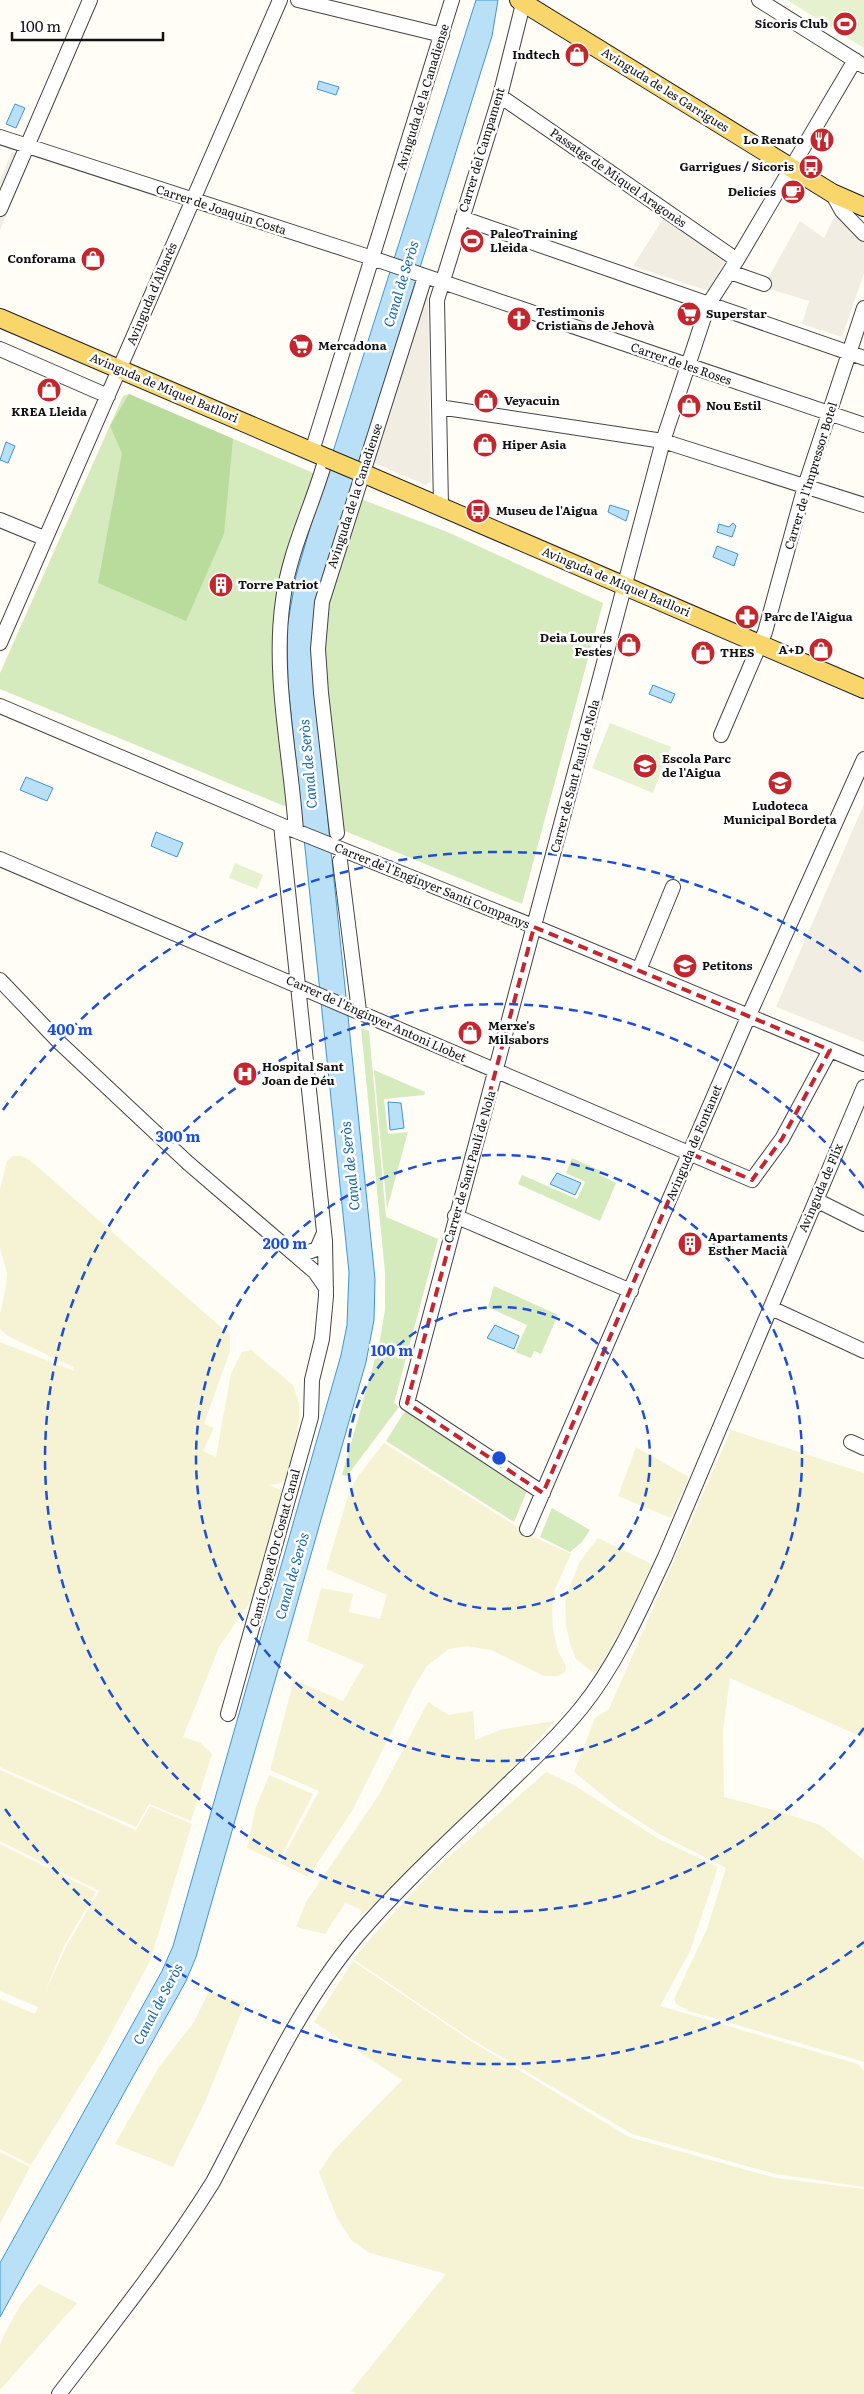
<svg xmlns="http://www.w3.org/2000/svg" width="864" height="2394" font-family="Literata,serif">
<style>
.farmland{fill:#f6f3d4}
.green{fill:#d5ebbd}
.forest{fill:#b9dc9c}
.pitch{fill:#e6f2cf}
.plaza{fill:#f1ede2}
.water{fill:#b9e0f7;stroke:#3f96cf}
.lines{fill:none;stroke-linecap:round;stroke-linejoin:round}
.minor-casing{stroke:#444;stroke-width:16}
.major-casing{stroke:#222;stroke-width:20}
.minor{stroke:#fff;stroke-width:14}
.major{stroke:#f9d66b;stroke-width:18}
.major-bridge-casing{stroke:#222;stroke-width:20;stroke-linecap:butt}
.major-bridge{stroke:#f9d66b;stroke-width:18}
.marked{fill:none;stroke:#c4262e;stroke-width:4;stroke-dasharray:10 6;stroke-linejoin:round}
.ring{fill:none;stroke:#1d4ed8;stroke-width:2.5;stroke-dasharray:9 6}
.labels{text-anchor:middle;stroke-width:5;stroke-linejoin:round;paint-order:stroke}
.poi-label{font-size:12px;font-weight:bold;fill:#111;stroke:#fff;text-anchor:start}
.street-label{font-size:12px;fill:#111;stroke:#fff}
.water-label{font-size:14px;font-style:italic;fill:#1768a6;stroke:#fff}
.centre{fill:#1d4ed8;stroke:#fff;stroke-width:2.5}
.ring-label{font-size:15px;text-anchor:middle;font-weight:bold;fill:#1d4ed8;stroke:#fff;stroke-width:5;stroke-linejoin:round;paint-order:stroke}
</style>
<rect width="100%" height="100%" fill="#fffdf5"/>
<path class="farmland" d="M13,1156h9l9,5 199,174v16l-26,73 10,4 -11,23 13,6 15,-84 11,-21 9,-2 42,35 6,18v18l-9,49 -4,10 -8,4 -8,1 16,8 -32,103 -35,51 -36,90 18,6 11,11 -21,67 -42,-17 -13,23 -136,-60v-425l74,29 -1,-4 -65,-31 -8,-7v-15l6,-27 1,-14 -7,-25v-59l7,-28z
M731,1430l133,43v265l-134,-60 -7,53 1,66 50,13 46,15 44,35v202l-175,-51 -13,-7 -2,-5 33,-70 19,-61 -67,-34 -43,-28 -42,-34 21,-54 14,-9z
M384,1443l148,93 39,18 -16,35 -3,19 1,21 5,22 8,15 -1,6 -7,4h-14l-53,-26 -24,-4 -18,3 -22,17 -14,23 -61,122 -44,66 -28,-14 39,-72 -49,-21 24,-90 49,21 21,-36 -57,-24 14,-53 32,6 -4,18 31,7 7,-24 -61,-26 24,-79 9,-15z
M636,1447l53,30 -18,41 -53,-22z
M598,1538l54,26 -28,61 -29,49 -19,-15 -6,-15 -4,-19 -1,-27 15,-37z
M428,1702l21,13 24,-4 2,29 28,-11 52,-8 -63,68 -128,125 -5,-5 -14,-6 -20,31 -29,-7 10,-25 74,-109z
M0,1770l136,60 14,-24 42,18 -42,137 -48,89 -71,115 -31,-16v-150l35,15 3,-7 -38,-16v-147l96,48 -32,54 -19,46 22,-47 32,-54 -99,-50z
M546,1772l26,12 87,55 59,28 -28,84 -30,55 198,58 6,7v116l-89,-13 -143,-40 -161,-95 -118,-80 25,-29 57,-61z
M269,1775l44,19 -35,68 -31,-14 9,-41z
M353,1961l121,82 155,94 147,41 88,11v205h-507l-6,-3 95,-117 -76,-21 -18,-12 -15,-23 -18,-46 15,-22 68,-70 -88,-58z
M209,1991l36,12 -40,99 -32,65 -58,-23 44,-77 35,-45z
M0,2152l30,15 -30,57z
M39,2284l38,19 -77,87v-45l4,-10 17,-31z"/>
<path class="green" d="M129,394l182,78 55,29 79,30 158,72 -81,301 -522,-215v-16l123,-277z
M361,1028l8,3 17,186 52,22 -44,164 5,4 -52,69 -5,-1 37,-130 6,-35v-38z
M374,1070l51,22 -1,3 -40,4 4,35 20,-2 -21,77z
M572,1158l29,13 -1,4 16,8 -16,38 -82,-37 4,-9 55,24 8,-17 -19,-9z
M494,1286l64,29 -17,39 -7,-3 -3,7 -16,-6 12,-27 -39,-18z
M405,1411l122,80 -13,31 -128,-81z
M552,1508l38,22 -8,12 -12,10 -30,-15z"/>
<path class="forest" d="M129,394l104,45 -9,95 -38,87 -88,-38 24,-130 -12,-27z"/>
<path class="pitch" d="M787,0h77v48z
M610,723l61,24 -18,46 -61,-25z
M235,863l28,12 -6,14 -28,-11z"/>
<path class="plaza" d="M12,152l18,7 -30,71v-50z
M665,216l62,42 -19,33 -75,-25z
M835,216l29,25v32l-22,64 -40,-13 7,-23 -46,-14 37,-66 24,17z
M428,289l3,192 -5,4 -64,-27z
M864,804v238l-88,-35z"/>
<path class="water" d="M476,0h22l-6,36 -170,547 -7,112 60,584 -1,41 -8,42 -170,595 -10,24 -186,336v-54l162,-292 11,-25 168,-591 6,-30 2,-53 -61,-588 -1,-56 9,-52 29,-99z
M319,81l20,6 -3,8 -19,-6z
M15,104l10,4 -9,20 -10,-4z
M6,442l9,4 -7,17 -8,-3z
M610,505l19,6 -3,10 -18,-9z
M733,523l3,3 -4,11 -15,-5 2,-8 10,3z
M717,546l21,8 -4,12 -21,-9z
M653,685l22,9 -4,9 -22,-9z
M26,777l27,11 -6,13 -27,-11z
M156,832l27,11 -6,14 -26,-11z
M388,1102l13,1 3,25 -14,2z
M557,1173l24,10 -6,12 -25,-11z
M495,1325l24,11 -5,13 -27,-11z"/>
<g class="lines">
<defs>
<path id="minor" d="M298,0l144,35
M759,0l105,66
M500,96l237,164
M0,137l366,119 498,169
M832,193l10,18 22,23
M0,209l90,-209
M462,218l402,140
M730,272l34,12
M0,349l108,47
M439,407l224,34 201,64
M312,451l140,-451
M441,506l-4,-206 63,-204 24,-96
M0,520l39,16
M0,643l280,-643
M0,706l281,119 247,99 336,140
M721,735l44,-103 40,-146 59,-178
M296,831c-5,-76 -24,-155 -13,-231 6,-49 30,-95 43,-142
M337,833l-16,-140 -3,-44 4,-47 101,-319
M0,859l752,321 30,-41 48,-89
M340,861l19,150
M639,970l34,-83
M0,980l60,63 128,120 127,109 11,16
M816,1200l48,24
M455,1216l176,75
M294,1253l9,1 14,-5 7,-16
M771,1308l93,43
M851,1442l13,6
M543,1493l-136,-90 256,-962 45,-136 29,-45 118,-200
M527,1529l222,-514 115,-256
M228,1714l83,-297 1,-37 10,-41 4,-43 -1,-55 -44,-416
M59,2394c53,-69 108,-138 154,-212 44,-83 83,-173 144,-246 47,-55 103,-105 154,-155 25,-24 50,-48 71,-74 36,-45 59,-99 83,-150l199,-470"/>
<path id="major" d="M519,0l313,193 32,14
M0,318l329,141
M367,475l497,214"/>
</defs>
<use href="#minor" class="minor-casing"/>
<use href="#major" class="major-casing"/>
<use href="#minor" class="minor"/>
<use href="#major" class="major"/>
<defs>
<path id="major-bridge" d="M329,459l38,16"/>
</defs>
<use href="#major-bridge" class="major-bridge-casing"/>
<use href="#major-bridge" class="major-bridge"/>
</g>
<path class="marked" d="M534,927l296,123 -48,89 -30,41 -63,-27 -146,340 -136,-90z"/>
<g class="ring">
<circle cx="499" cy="1458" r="151"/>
<circle cx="499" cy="1458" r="303"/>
<path d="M864 1728A454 454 0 1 1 864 1188"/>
<path d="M864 1942A606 606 0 0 1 3 1806M3 1110A606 606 0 0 1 864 974"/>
</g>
<defs>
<symbol id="stadium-disc" viewBox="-11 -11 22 22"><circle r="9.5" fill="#c4262e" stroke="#fff"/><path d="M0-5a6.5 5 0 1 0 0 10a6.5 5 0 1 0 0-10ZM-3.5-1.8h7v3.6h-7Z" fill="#fff"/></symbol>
<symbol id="shop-disc" viewBox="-11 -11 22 22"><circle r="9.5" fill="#c4262e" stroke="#fff"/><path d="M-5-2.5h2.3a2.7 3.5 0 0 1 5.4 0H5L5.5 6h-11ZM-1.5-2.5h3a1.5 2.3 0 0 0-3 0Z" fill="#fff"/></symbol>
<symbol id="restaurant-disc" viewBox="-11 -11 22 22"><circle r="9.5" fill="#c4262e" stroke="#fff"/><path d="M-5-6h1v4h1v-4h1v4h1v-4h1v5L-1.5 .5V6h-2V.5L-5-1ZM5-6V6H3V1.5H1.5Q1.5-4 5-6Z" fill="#fff"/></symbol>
<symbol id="bus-disc" viewBox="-11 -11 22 22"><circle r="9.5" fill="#c4262e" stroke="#fff"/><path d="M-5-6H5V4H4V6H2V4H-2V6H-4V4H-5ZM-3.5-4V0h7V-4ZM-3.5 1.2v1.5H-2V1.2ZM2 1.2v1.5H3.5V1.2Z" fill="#fff"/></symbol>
<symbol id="cafe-disc" viewBox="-11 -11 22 22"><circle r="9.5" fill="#c4262e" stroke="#fff"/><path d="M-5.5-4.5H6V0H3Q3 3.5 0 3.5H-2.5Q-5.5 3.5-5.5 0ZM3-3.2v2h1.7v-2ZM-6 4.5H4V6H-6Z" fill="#fff"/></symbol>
<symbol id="supermarket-disc" viewBox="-11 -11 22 22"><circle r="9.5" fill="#c4262e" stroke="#fff"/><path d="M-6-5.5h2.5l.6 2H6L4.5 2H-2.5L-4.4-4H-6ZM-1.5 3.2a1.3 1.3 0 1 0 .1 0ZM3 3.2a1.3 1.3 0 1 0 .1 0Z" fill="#fff"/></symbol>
<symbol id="church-disc" viewBox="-11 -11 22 22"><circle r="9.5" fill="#c4262e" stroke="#fff"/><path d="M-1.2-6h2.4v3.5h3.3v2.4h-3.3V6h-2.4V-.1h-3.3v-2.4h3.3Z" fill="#fff"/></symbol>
<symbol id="building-disc" viewBox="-11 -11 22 22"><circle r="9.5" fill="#c4262e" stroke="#fff"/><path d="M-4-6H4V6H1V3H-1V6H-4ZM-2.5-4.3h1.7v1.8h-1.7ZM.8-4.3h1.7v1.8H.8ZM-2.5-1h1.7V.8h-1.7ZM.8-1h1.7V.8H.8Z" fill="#fff"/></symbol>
<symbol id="pharmacy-disc" viewBox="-11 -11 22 22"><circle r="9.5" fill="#c4262e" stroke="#fff"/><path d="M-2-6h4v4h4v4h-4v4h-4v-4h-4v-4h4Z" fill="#fff"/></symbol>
<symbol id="school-disc" viewBox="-11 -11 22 22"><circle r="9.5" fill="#c4262e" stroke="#fff"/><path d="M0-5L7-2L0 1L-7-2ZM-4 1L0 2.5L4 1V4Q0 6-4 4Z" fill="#fff"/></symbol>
<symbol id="hospital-disc" viewBox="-11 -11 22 22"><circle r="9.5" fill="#c4262e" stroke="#fff"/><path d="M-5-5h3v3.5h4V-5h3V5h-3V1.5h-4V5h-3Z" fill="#fff"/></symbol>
</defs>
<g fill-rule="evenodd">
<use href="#stadium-disc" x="831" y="10" width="28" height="28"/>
<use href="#shop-disc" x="563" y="41" width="28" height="28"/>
<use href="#restaurant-disc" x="808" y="126" width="28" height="28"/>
<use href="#bus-disc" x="797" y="153" width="28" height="28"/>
<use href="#cafe-disc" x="779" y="178" width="28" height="28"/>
<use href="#stadium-disc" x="458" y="227" width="28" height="28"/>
<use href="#shop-disc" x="79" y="245" width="28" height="28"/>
<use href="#supermarket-disc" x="675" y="300" width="28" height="28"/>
<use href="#church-disc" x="505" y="305" width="28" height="28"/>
<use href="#supermarket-disc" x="287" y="332" width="28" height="28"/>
<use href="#shop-disc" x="35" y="376" width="28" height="28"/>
<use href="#shop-disc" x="472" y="387" width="28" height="28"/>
<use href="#shop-disc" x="675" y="392" width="28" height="28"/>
<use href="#shop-disc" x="471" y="431" width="28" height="28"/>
<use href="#bus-disc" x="464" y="497" width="28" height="28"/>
<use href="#building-disc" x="207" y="571" width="28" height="28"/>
<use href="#pharmacy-disc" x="733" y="603" width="28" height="28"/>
<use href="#shop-disc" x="615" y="631" width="28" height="28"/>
<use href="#shop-disc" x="807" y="636" width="28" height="28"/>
<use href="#shop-disc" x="689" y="639" width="28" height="28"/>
<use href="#school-disc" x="631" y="752" width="28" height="28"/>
<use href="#school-disc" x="766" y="769" width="28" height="28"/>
<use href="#school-disc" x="671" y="952" width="28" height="28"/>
<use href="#shop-disc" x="456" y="1019" width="28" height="28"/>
<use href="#hospital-disc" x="231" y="1060" width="28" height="28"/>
<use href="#building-disc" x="676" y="1230" width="28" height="28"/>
</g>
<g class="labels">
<g class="poi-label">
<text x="828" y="28" text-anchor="end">Sícoris Club</text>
<text x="560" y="59" text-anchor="end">Indtech</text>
<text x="804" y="144" text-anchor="end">Lo Renato</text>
<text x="794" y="171" text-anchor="end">Garrigues / Sícoris</text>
<text x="776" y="196" text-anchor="end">Delicíes</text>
<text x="490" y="238">PaleoTraining<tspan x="490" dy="14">Lleida</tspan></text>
<text x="76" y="263" text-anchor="end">Conforama</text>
<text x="536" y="316">Testimonis<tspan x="536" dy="14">Cristians de Jehovà</tspan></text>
<text x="706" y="318">Superstar</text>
<text x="318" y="350">Mercadona</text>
<text x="504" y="405">Veyacuin</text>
<text x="706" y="410">Nou Estil</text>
<text x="49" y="416" text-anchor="middle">KREA Lleida</text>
<text x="502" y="449">Hiper Asia</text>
<text x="496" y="515">Museu de l'Aigua</text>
<text x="238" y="589">Torre Patriot</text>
<text x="764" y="621">Parc de l'Aigua</text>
<text x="612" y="642" text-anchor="end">Deia Loures<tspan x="612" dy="14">Festes</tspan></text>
<text x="804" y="654" text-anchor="end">A+D</text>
<text x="720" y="657">THES</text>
<text x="662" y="763">Escola Parc<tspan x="662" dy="14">de l'Aigua</tspan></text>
<text x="780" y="810" text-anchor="middle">Ludoteca<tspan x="780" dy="14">Municipal Bordeta</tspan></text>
<text x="702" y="970">Petitons</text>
<text x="488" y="1030">Merxe's<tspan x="488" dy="14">Milsabors</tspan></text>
<text x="262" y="1071">Hospital Sant<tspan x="262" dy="14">Joan de Déu</tspan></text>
<text x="708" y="1241">Apartaments<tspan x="708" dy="14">Esther Macià</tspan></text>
</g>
<g class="street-label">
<text transform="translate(665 90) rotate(32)" y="4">Avinguda de les Garrigues</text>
<text transform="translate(423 97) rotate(-73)" y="4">Avinguda de la Canadiense</text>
<text transform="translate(482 150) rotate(-73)" y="4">Carrer del Campament</text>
<text transform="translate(618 178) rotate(35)" y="4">Passatge de Miquel Aragonès</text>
<text transform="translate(221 210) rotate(18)" y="4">Carrer de Joaquin Costa</text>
<text transform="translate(152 294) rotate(-67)" y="4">Avinguda d'Albarés</text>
<text transform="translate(681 364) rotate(19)" y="4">Carrer de les Roses</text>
<text transform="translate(164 388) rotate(23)" y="4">Avinguda de Miquel Batllori</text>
<text transform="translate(811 476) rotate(-73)" y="4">Carrer de l'Impressor Botel</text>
<text transform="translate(355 496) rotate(-72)" y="4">Avinguda de la Canadiense</text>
<text transform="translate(616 582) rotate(23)" y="4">Avinguda de Miquel Batllori</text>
<text transform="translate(575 776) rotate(-75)" y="4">Carrer de Sant Paulí de Nola</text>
<text transform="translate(432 886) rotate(22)" y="4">Carrer de l'Enginyer Santi Companys</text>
<text transform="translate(376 1019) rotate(24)" y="4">Carrer de l'Enginyer Antoni Llobet</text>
<text transform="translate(694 1143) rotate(-67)" y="4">Avinguda de Fontanet</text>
<text transform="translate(470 1167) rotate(-74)" y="4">Carrer de Sant Paulí de Nola</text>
<text transform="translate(821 1188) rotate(-67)" y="4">Avinguda de Flix</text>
<text transform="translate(275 1548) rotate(-75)" y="4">Camí Copa d'Or Costat Canal</text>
</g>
<g class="water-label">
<text transform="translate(401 284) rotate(-73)" y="5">Canal de Seròs</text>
<text transform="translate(308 764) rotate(-95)" y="5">Canal de Seròs</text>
<text transform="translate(350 1166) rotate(-96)" y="5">Canal de Seròs</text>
<text transform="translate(292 1576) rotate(-74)" y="5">Canal de Seròs</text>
<text transform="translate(158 2004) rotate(-62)" y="5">Canal de Seròs</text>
</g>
</g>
<circle cx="499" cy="1458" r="8" class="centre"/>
<g class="ring-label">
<text x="70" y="1035">400 m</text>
<text x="178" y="1142">300 m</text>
<text x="285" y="1249">200 m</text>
<text x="392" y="1356">100 m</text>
</g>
<path d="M12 32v8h151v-8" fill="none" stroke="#111111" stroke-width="2.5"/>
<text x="20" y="32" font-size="15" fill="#111111" stroke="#ffffff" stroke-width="4" paint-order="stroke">100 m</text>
</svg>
